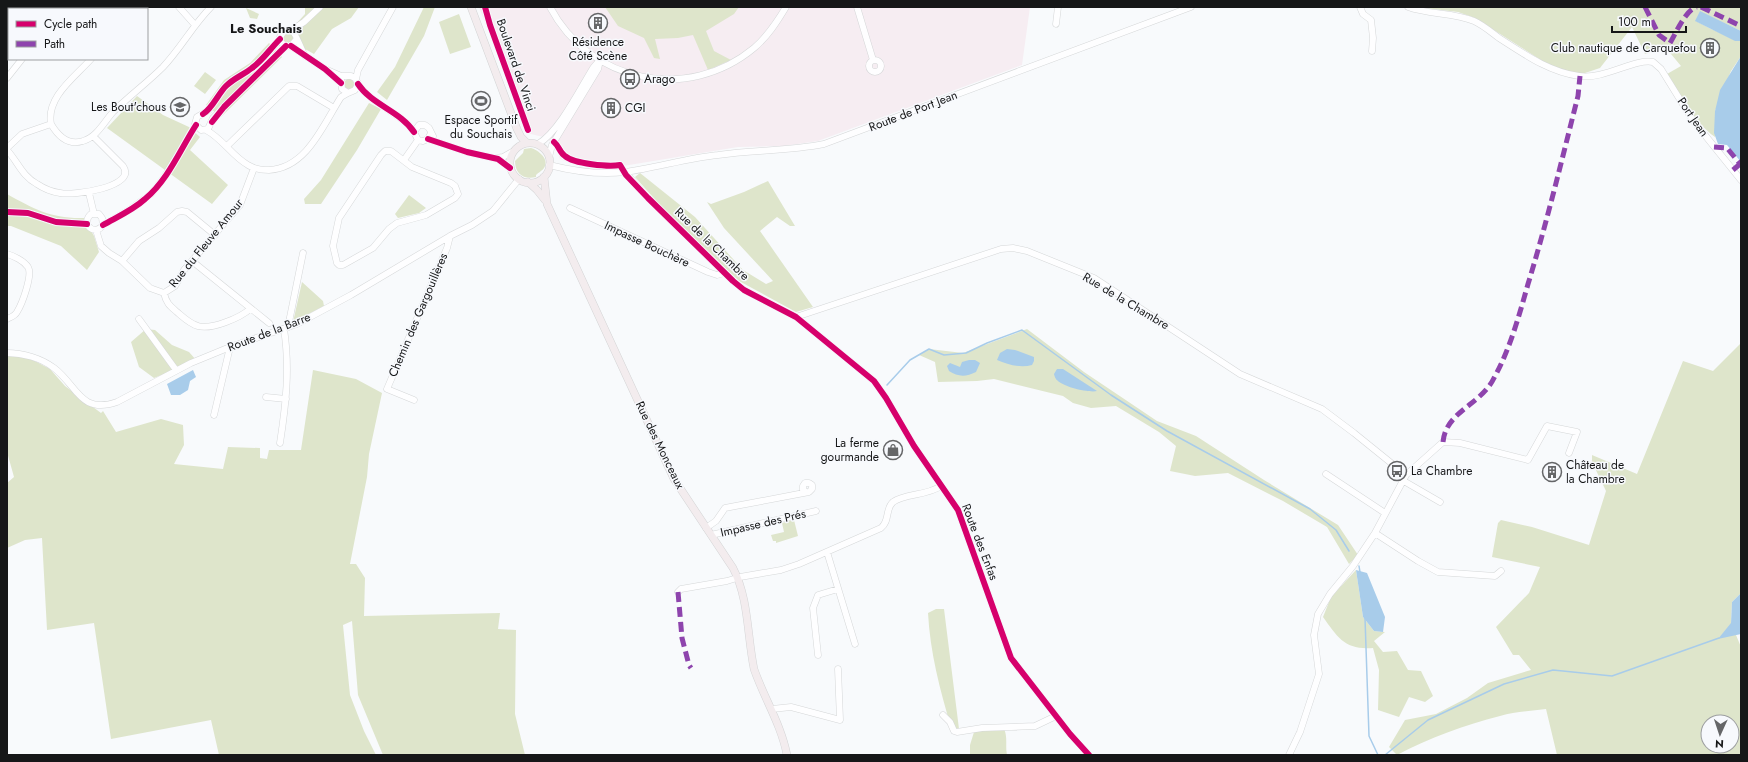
<svg xmlns="http://www.w3.org/2000/svg" width="1748" height="762" font-family="Jost,sans-serif">
<style>
.commercial{fill:#f6edf2}
.green{fill:#dee5cb;fill-rule:evenodd}
.water{fill:#a8ccea}
.lines{fill:none;stroke-linecap:round;stroke-linejoin:round}
.stream{stroke:#a8ccea;stroke-width:1.5}
.minor-casing{stroke:#d5d7d8;stroke-width:7}
.major-casing{stroke:#d3d4d5;stroke-width:8}
.minor{stroke:#fefeff;stroke-width:6}
.major{stroke:#f3ecee;stroke-width:7}
.quiet{stroke:#8e44ad;stroke-width:5;stroke-dasharray:10 5;stroke-linecap:butt}
.cycleway-casing{stroke:#f7f9fd;stroke-width:8}
.cycleway{stroke:#d6006c;stroke-width:6}
.labels{text-anchor:middle;stroke-width:3;stroke-linejoin:round;paint-order:stroke}
.poi-label{font-size:12px;fill:#161718;stroke:#f7f9fd;text-anchor:start}
.street-label{font-size:12px;fill:#161718;stroke:#f7f9fd}
.neighbourhood-label{font-size:13px;font-weight:bold;fill:#161718;stroke:#f7f9fd}
</style>
<rect width="100%" height="100%" fill="#f8fafc"/>
<path class="commercial" d="M479,7h551l-8,58 -204,76 -34,5 -46,1 -127,21 -39,-4 -12,-5 -4,-11 -6,-7 -7,-4 -16,-4z"/>
<path class="green" d="M7,7h33l-1,2h-30v7h-2z
M305,7h54l-8,11 -19,11 -18,25 -11,-6 -8,-23 10,-11z
M424,7h11l-11,29 -37,64 -10,-8 18,-25z
M605,7h134l-5,7 -28,17 8,20 17,9 -23,10 -15,-35 -15,3 -23,1 5,20 -6,-1 -10,-20 -26,-12z
M1425,7h316v24l-41,-19 -4,9 15,8 30,12v15l-10,15 -16,40v26c-22,-16 -34,-41 -48,-63l14,-8 -15,-18 -21,6 -13,-27 -32,41 -18,6 -13,-1 -22,-9 -72,-46 -17,-6 -33,-4z
M246,8l13,6 -2,5 -7,-1z
M459,14l12,33 -21,7 -11,-32z
M283 38a5 5 0 1 1 10 0a5 5 0 1 1-10 0Z
M269,43l13,14 -61,60 -15,-12 18,-25 26,-17z
M205,72l11,8 -11,14 -11,-8z
M344 84a5 5 0 1 1 10 0a5 5 0 1 1-10 0Z
M137,96l26,19 26,12 11,10 -10,13 38,35 -16,19 -105,-76z
M369,103l12,6 -24,41 -36,54h-16l-1,-5 17,-19z
M531,148c7,2 19,11 13,20 -1,2 -6,5 -8,7v2c-12,3 -21,-3 -21,-16l8,-8 1,-4z
M640,173l55,44 48,53 23,14 7,-3 -49,-53 -17,-26 4,2 33,-12 24,-11 27,45h-5l-13,-9 -17,14 53,76 -17,5 -57,-31 -71,-67 -33,-37z
M7,194c27,15 45,25 77,24l10,18 5,16 -12,18 -26,-24 -50,-20h-4z
M409,195l17,13 -7,5 -21,5 -3,-4z
M302,282l21,19 1,5 -31,16z
M146,329l9,1 17,15 17,7 8,9 -43,17 -15,-11 -8,-25z
M1027,329l57,43 73,49 39,15 68,44 74,45 20,30 -9,9 -22,-37 -44,-26 -55,-28 -33,3 -25,-5 6,-25 -17,-14 -43,-26 -25,2 -18,-5 -10,-7 -69,-17 -17,2 -39,1 -3,-20 -16,-7 10,-6 34,4z
M1741,343v250l-9,9 -1,21 10,24v108h-184l-11,-46c-15,2 -31,3 -46,7 -35,9 -71,22 -103,39l-8,-8 16,-27 31,-6 31,-16 21,-15 43,-13 -12,-15h-6l-17,-28 33,-34 11,-26 -48,-10 6,-34 3,-3 31,7 57,18 17,-54 -14,-29v-7l45,19 46,-113 30,10zM1708,722h24v24h-24z
M7,356h6l18,3 19,10 15,17 36,27 2,-2 13,21 45,-13 22,6 1,20 -10,19 49,5 5,-22 32,1v10l7,1 2,-9h32l12,-80 43,9 26,14 -13,61 -2,23 -17,87h6l9,14 -1,38 136,-3 -2,16 18,1 -1,84 10,41h-142l-25,-60 -6,-74 -9,4 7,70 14,36 12,24h-157l-8,-35 -100,19 -17,-116 -47,7 -5,-92 -17,2 -18,8v-65l7,-6 -7,-25z
M794,520l4,16 -22,7v-2h-3l-2,-6 13,-3 -2,-9z
M1356,570l7,47 11,14 11,1 -11,9 9,11 14,-1 11,19 13,1 12,25 -8,6 -16,-5 -10,20 -21,-7 1,-40 -6,-22c-28,2 -35,-10 -50,-31l8,-20z
M936,609h8l15,120 -8,-2c-11,-37 -21,-75 -23,-114z
M986,729h18c4,8 1,17 3,26h-37v-10l4,-13z"/>
<path class="water" d="M1700,11l41,20v10h-6l-40,-20z
M1741,56v106l-14,-17 -9,-1 -4,-11 1,-22 5,-21z
M1007,349l8,1 19,7v4l-2,4c-11,3 -24,0 -35,-5l3,-7z
M969,360h6l5,3 -4,9c-10,5 -18,5 -27,-1l-2,-5 3,-3 10,4 2,-5z
M1057,369h6l34,22c-8,2 -34,-4 -40,-11 -1,0 -3,-5 -3,-6z
M193,370l3,7 -6,4 -2,9 -8,5h-9l-4,-11z
M1356,570l11,3 18,44 -2,15 -9,-1 -11,-14z
M1741,593v41l-23,5 13,-16 1,-21z"/>
<g class="lines">
<path class="stream" d="M887,385l23,-25 19,-11 15,6 22,-2 21,-10 35,-13 89,65 56,36 143,78 26,21 13,21
M1359,566l1,6
M1365,618l4,118 9,19
M1385,755l43,-35 76,-36 49,-14 59,6 107,-38"/>
<defs>
<path id="minor" d="M179,7l16,18
M550,7c40,76 138,96 204,41 14,-12 23,-26 32,-41
M857,7l16,53
M1360,7l3,7 8,6 2,18 -1,13
M1408,7c22,8 45,5 66,14 9,4 17,11 25,17 25,16 50,34 80,38 25,4 56,-18 74,-14l8,7 31,50 49,61
M70,9l2,-2
M138,9l2,-2
M1056,24l2,-17
M292,30l12,-8 16,-15
M280,39l-17,20 -12,10 -18,10 -12,12 -12,19 -12,7 -2,7 6,6 7,-1 5,-11 11,-11 62,-61
M296,40l-5,6h-5l-6,-4v-5l4,-6 8,-1c4,4 9,19 13,26
M291,46l34,23 16,14
M91,59c-16,18 -45,38 -40,65 7,12 17,22 32,17 14,-4 21,-19 30,-29 16,-16 34,-29 50,-45 18,-19 30,-42 48,-60
M869 66a6 6 0 1 1 12 0a6 6 0 1 1-12 0Z
M325,69l16,7h10l4,2 5,9 10,10 34,24 9,9 5,10 5,1 5,-2 3,-6
M7,78l15,-19
M356,79l2,-9 35,-63
M341,80l1,9 6,4 7,-3 3,-6
M206,130c17,9 26,26 42,35 6,4 14,5 21,5 38,-2 54,-45 72,-73l7,-4
M414,132l5,-7h6l4,3 4,8
M428,139l39,13 31,7 12,9
M538,144c21,-12 42,-55 55,-76l6,-7
M227,146l62,-60h8l37,22
M7,148l15,-14 29,-10
M7,150c11,12 15,26 30,34 6,4 16,8 23,9 13,3 78,-6 63,-27l-30,-30
M385,151h6l21,16 39,16 4,3 3,8 -3,4 -29,17 -29,8 -8,6 -16,19 -30,17h-4l-2,-2 -4,-17 6,-28 42,-63z
M549,157l3,-12 46,-76 2,-9
M495,158l8,-1 9,-5
M404,160l14,-20
M549,165c24,6 52,10 76,7 31,-4 62,-14 93,-17 35,-5 71,-4 106,-11l367,-137
M625,172l23,26 85,83 11,9 52,27 78,64 12,17 28,48 44,64 53,148 59,76 19,21
M89,193l5,21
M570,208l138,64 9,3 7,-2
M7,212l21,1 28,9 31,2
M103,225l-1,-7 -3,-4h-8c-11,10 4,23 12,11l26,-15 22,-16 12,-15 33,-54
M96,230l5,16 8,7 13,8 28,27 14,5 11,-7 9,-16 56,-65 14,-37
M7,254c7,2 17,7 21,13 5,8 -6,37 -11,45 -2,4 -6,5 -10,7
M122,261l17,-20 20,-13 18,-16 5,-1 5,1 28,23
M192,261l77,62
M164,293c2,10 6,13 13,19 7,6 13,12 21,14 13,4 42,-8 52,-17
M796,317l205,-68 12,-1 14,3 67,27 146,96 82,35 32,24 52,42
M139,319l37,51
M288,327l15,-74
M7,353c16,0 34,5 47,15 23,17 26,47 63,34l74,-39 39,-16 67,-23 54,-29 99,-59 22,-11 21,-14 26,-32
M266,397l20,2
M414,400l-27,-11 60,-141 3,-12
M214,415l16,-68
M280,443c6,-39 10,-75 4,-114
M1326,474l59,39
M1402,480l38,22
M706,528l10,-7 9,-13 84,-16 3,-3v-4l-3,-2h-4l-2,3v4l3,2
M1375,533l43,28 20,11 57,4 6,-5
M711,535l105,-24
M827,552l28,92
M678,592l3,-3 46,-8 13,-4 41,-7 18,-6 82,-36c9,-7 4,-19 12,-26 12,-9 34,-6 48,-16
M818,655l-5,-47 5,-13 20,-6
M772,709l19,-2 49,13 -2,-51
M943,715l7,7 4,9 3,1 25,-4 53,-2 21,-10
M1289,755l11,-23 19,-58 -5,-39 4,-21 12,-20 23,-28 22,-33 31,-58 37,-33 17,1 68,17 19,-34 30,6 -8,21"/>
<path id="major" d="M471,7l46,122 4,8 6,6
M510 163a20 20 0 1 1 40 0a20 20 0 1 1-40 0Z
M544,177l3,27 127,275 59,89c16,31 14,67 21,101 10,29 27,55 33,86
M528,182l9,8 8,10"/>
</defs>
<use href="#minor" class="minor-casing"/>
<use href="#major" class="major-casing"/>
<use href="#minor" class="minor"/>
<use href="#major" class="major"/>
<path class="quiet" d="M1645,7l14,28 11,8c6,-10 16,-34 27,-36
M1701,7l40,19
M1714,147l13,1 14,17
M1733,170l7,-6
M1443,442c3,-31 38,-37 51,-64 16,-29 25,-62 34,-94 19,-62 34,-125 50,-188l2,-20
M678,592l4,46 7,27 2,3"/>
<defs>
<path id="cycleway" d="M485,7l5,18 38,105
M291,46l34,23 16,14
M358,84c14,21 42,27 56,48
M203,114c9,-5 15,-20 23,-28 8,-8 17,-11 26,-18 11,-8 18,-19 28,-29
M212,122l12,-15 62,-61
M428,139l39,13 31,7 12,9
M554,142c5,4 6,11 11,14 9,8 44,11 55,9l6,10 22,23 85,83 11,9 52,27 78,64 12,17 28,48 44,64 53,148 59,76 19,21
M7,212l21,1 28,9 31,2
M103,225c14,-8 30,-15 42,-26 23,-19 35,-49 51,-74"/>
</defs>
<use href="#cycleway" class="cycleway-casing"/>
<use href="#cycleway" class="cycleway"/>
</g>
<defs>
<symbol id="building-ring" viewBox="-11 -11 22 22"><circle r="9.5" fill="#f7f9fd" stroke="#656668" stroke-width="1.5"/><path d="M-4-6H4V6H1V3H-1V6H-4ZM-2.5-4.3h1.7v1.8h-1.7ZM.8-4.3h1.7v1.8H.8ZM-2.5-1h1.7V.8h-1.7ZM.8-1h1.7V.8H.8Z" fill="#656668"/></symbol>
<symbol id="bus-ring" viewBox="-11 -11 22 22"><circle r="9.5" fill="#f7f9fd" stroke="#656668" stroke-width="1.5"/><path d="M-5-6H5V4H4V6H2V4H-2V6H-4V4H-5ZM-3.5-4V0h7V-4ZM-3.5 1.2v1.5H-2V1.2ZM2 1.2v1.5H3.5V1.2Z" fill="#656668"/></symbol>
<symbol id="stadium-ring" viewBox="-11 -11 22 22"><circle r="9.5" fill="#f7f9fd" stroke="#656668" stroke-width="1.5"/><path d="M0-5a6.5 5 0 1 0 0 10a6.5 5 0 1 0 0-10ZM-3.5-1.8h7v3.6h-7Z" fill="#656668"/></symbol>
<symbol id="school-ring" viewBox="-11 -11 22 22"><circle r="9.5" fill="#f7f9fd" stroke="#656668" stroke-width="1.5"/><path d="M0-5L7-2L0 1L-7-2ZM-4 1L0 2.5L4 1V4Q0 6-4 4Z" fill="#656668"/></symbol>
<symbol id="shop-ring" viewBox="-11 -11 22 22"><circle r="9.5" fill="#f7f9fd" stroke="#656668" stroke-width="1.5"/><path d="M-5-2.5h2.3a2.7 3.5 0 0 1 5.4 0H5L5.5 6h-11ZM-1.5-2.5h3a1.5 2.3 0 0 0-3 0Z" fill="#656668"/></symbol>
</defs>
<g fill-rule="evenodd">
<use href="#building-ring" x="587" y="12" width="22" height="22"/>
<use href="#building-ring" x="1699" y="37" width="22" height="22"/>
<use href="#bus-ring" x="619" y="68" width="22" height="22"/>
<use href="#stadium-ring" x="470" y="90" width="22" height="22"/>
<use href="#school-ring" x="169" y="96" width="22" height="22"/>
<use href="#building-ring" x="600" y="97" width="22" height="22"/>
<use href="#shop-ring" x="882" y="439" width="22" height="22"/>
<use href="#bus-ring" x="1386" y="460" width="22" height="22"/>
<use href="#building-ring" x="1541" y="461" width="22" height="22"/>
</g>
<g class="labels">
<g class="poi-label">
<text x="598" y="46" text-anchor="middle">Résidence<tspan x="598" dy="14">Côté Scène</tspan></text>
<text x="1696" y="52" text-anchor="end">Club nautique de Carquefou</text>
<text x="644" y="83">Arago</text>
<text x="166" y="111" text-anchor="end">Les Bout'chous</text>
<text x="625" y="112">CGI</text>
<text x="481" y="124" text-anchor="middle">Espace Sportif<tspan x="481" dy="14">du Souchais</tspan></text>
<text x="879" y="447" text-anchor="end">La ferme<tspan x="879" dy="14">gourmande</tspan></text>
<text x="1566" y="469">Château de<tspan x="1566" dy="14">la Chambre</tspan></text>
<text x="1411" y="475">La Chambre</text>
</g>
<g class="street-label">
<text transform="translate(516 65) rotate(71)" y="4">Boulevard de Vinci</text>
<text transform="translate(913 111) rotate(-21)" y="4">Route de Port Jean</text>
<text transform="translate(1693 117) rotate(55)" y="4">Port Jean</text>
<text transform="translate(206 243) rotate(-51)" y="4">Rue du Fleuve Amour</text>
<text transform="translate(647 244) rotate(25)" y="4">Impasse Bouchère</text>
<text transform="translate(712 244) rotate(44)" y="4">Rue de la Chambre</text>
<text transform="translate(1126 301) rotate(31)" y="4">Rue de la Chambre</text>
<text transform="translate(418 315) rotate(-67)" y="4">Chemin des Gargouillères</text>
<text transform="translate(269 332) rotate(-21)" y="4">Route de la Barre</text>
<text transform="translate(660 445) rotate(64)" y="4">Rue des Monceaux</text>
<text transform="translate(763 523) rotate(-13)" y="4">Impasse des Prés</text>
<text transform="translate(980 542) rotate(69)" y="4">Route des Enfas</text>
</g>
<g class="neighbourhood-label">
<text x="266" y="33">Le Souchais</text>
</g>
</g>
<rect width="1748" height="762" fill="none" stroke="#161718" stroke-width="16"/>
<rect x="8" y="8" width="140" height="52" fill="#f7f9fd" stroke="#9d9fa1"/>
<rect x="16" y="21" width="20" height="6" fill="#d6006c" stroke="#9d9fa1"/>
<text x="44" y="28" font-size="12" fill="#161718">Cycle path</text>
<rect x="16" y="41" width="20" height="6" fill="#8e44ad" stroke="#9d9fa1"/>
<text x="44" y="48" font-size="12" fill="#161718">Path</text>
<g transform="translate(1720 734) rotate(183)"><circle r="19" fill="#f7f9fd" stroke="#9d9fa1"/>
<path d="M0-3L7 15L0 10L-7 15Z" fill="#656668"/>
<text y="-6" font-size="11" font-weight="bold" text-anchor="middle" fill="#161718">N</text>
</g>
<path d="M1612 26v6h74v-6" fill="none" stroke="#161718" stroke-width="2"/>
<text x="1618" y="26" font-size="12" fill="#161718" stroke="#f7f9fd" stroke-width="3" paint-order="stroke">100 m</text>
</svg>
